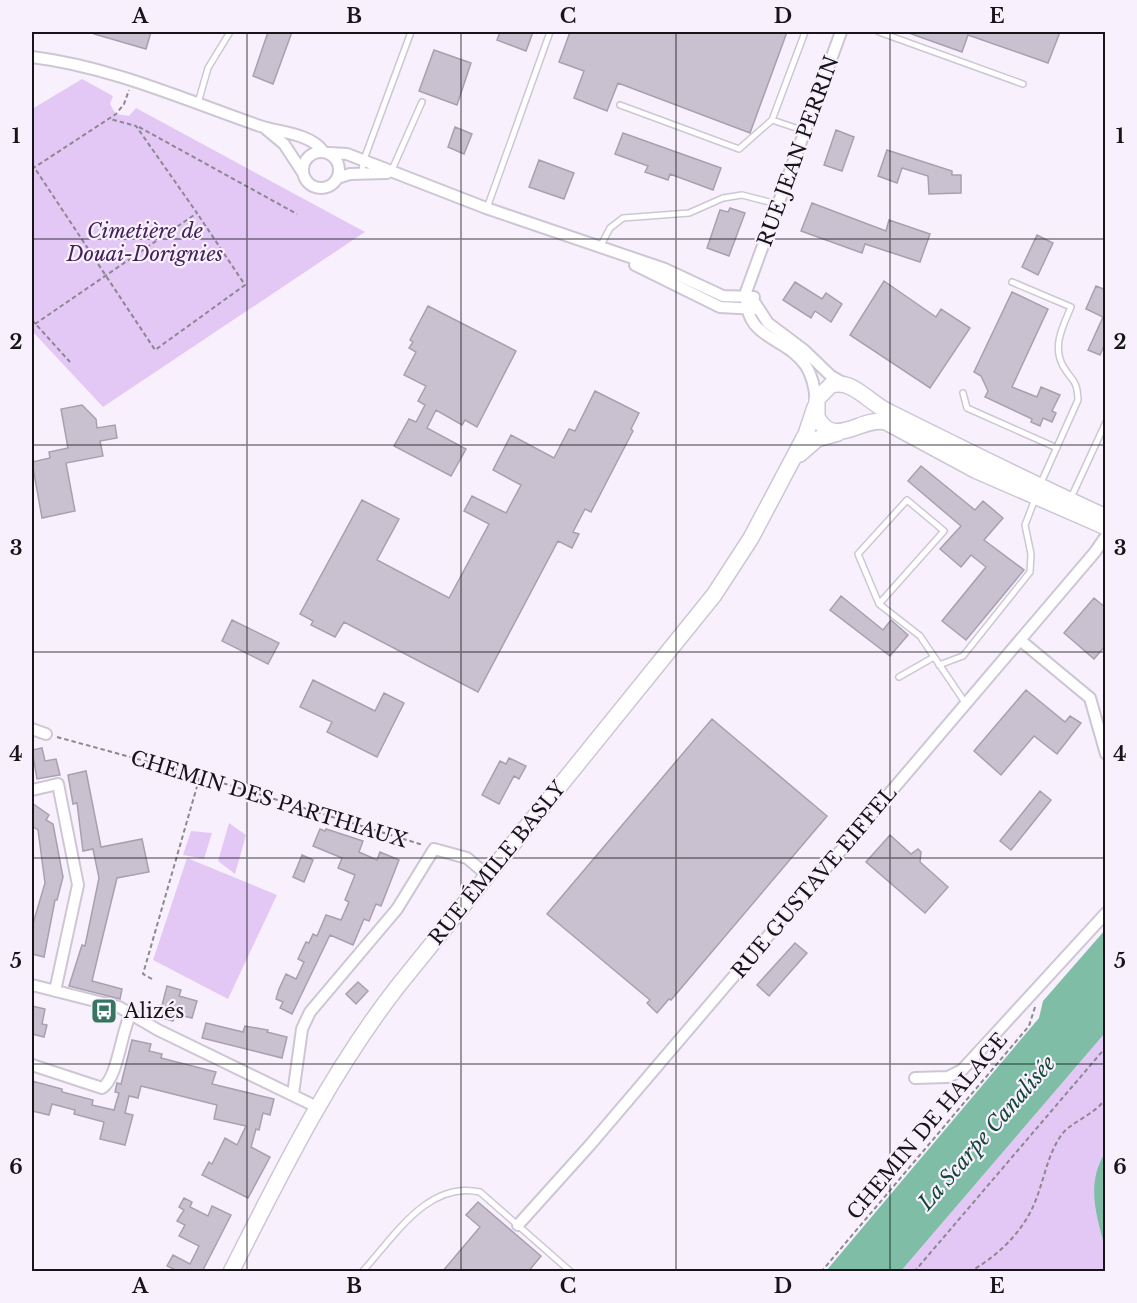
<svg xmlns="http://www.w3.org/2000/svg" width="1137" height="1303" font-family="'Libre Baskerville',serif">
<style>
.green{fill:#e3c8f6}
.water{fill:#7fbda7}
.building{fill:#c9c1cf;stroke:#a8a0ae;stroke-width:1.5}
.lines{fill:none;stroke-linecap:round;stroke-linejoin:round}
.lane-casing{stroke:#cfc6d5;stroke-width:8}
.street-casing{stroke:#cfc6d5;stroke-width:14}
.secondary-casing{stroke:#cfc6d5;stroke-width:18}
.path{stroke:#8c8790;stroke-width:2;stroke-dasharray:4.5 3;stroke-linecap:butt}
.lane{stroke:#fff;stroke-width:5}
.street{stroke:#fff;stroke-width:10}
.secondary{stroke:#fff;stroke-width:15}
.grid{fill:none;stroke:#18151a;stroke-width:1.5;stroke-opacity:0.55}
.labels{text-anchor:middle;stroke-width:4.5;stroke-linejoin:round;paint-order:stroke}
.street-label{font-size:20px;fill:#18151a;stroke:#f8f1fd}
.park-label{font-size:20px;font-style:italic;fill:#442159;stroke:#f8f1fd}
.poi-label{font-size:20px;fill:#18151a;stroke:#f8f1fd;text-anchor:start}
.water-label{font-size:21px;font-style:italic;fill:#124738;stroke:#f8f1fd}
.neatline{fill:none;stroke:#18151a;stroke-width:2}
.grid-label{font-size:20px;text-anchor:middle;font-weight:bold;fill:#18151a}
</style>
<rect width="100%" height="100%" fill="#f8f1fd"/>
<path class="green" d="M82,79l31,17 -3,8 6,10 13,2 7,-8 229,124 -262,175 -71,-76v-222z
M229,823l17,12 -11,39 -17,-13z
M191,831l21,2 -8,26 -21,-4z
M187,858l90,37 -49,104 -75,-39z
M1105,1033v238h-204z"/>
<path class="water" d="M1105,930v103l-204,238h-75l213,-253 4,-17z
M1105,1153l-2,40 2,10v44c-9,-32 -19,-64 0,-94z"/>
<path class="building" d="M94,32h57l-5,17 -52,-15z
M268,32h24l-19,52 -20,-8z
M500,32h33l-7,19 -29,-11z
M570,32h217l-37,101 -132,-50 -11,28 -33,-13 10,-27 -25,-9z
M906,32h154l-12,31 -80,-28 -6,17z
M434,50l37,13 -14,42 -38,-14z
M455,127l17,7 -8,20 -16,-7z
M836,130l18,7 -12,34 -18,-6z
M623,133l98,35 -8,22 -43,-16 -2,6 -23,-8 3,-6 -33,-12z
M887,150l65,21v4h9v18l-32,1 -1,-18 -26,-8 -5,15 -19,-7z
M539,160l35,13 -10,26 -35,-12z
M812,203l74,28 3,-11 41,14 -10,28 -55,-18 -3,9 -61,-22z
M730,208l15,5 -16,43 -22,-8 13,-38 8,2z
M1037,235l16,8 -15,32 -16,-8z
M884,281l52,36 5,-8 29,19 -40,60 -80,-53z
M795,282l27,17 4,-6 16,11 -11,18 -16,-11 -4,7 -28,-18z
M1096,286l10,4v51l-6,14 -12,-5 15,-33 -17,-8z
M1012,292l36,17 -36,78 25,10 4,-10 19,8 -8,16 4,2 -4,9 -9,-4 -3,8 -9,-4 1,-3 -47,-22 3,-6 -7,-15 -7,-4z
M428,306l88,45 -39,76 -12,-7 -3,5 -26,-15 -9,18 39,21 -15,27 -57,-30 15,-27 7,3 9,-17 -7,-4 8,-15 -22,-11 12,-23 -7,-4 4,-6 -3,-2z
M595,391l44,22 -8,16 2,2 -42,81 -6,-3 -12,23 6,2 -7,14 -14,-7 -80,151 -134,-70 -9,15 -24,-12 2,-4 -13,-7 62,-114 37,19 -22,41 72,38 40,-74 -25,-13 8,-15 34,17 15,-28 -28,-15 18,-35 43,23 15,-29 6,2z
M82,405l14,14 1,9 18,-3 2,13 -17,3 3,15 -37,7 9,48 -33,7 -10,-56 18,-4 -1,-6 19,-4 -7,-39z
M921,466l54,44 8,-9 20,17 -19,22 40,30 -58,70 -24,-19 44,-54 -15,-12 -10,12 -21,-18 21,-23 -53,-45z
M841,596l42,34 8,-10 17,15 -18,21 -60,-46z
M1094,598l12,10v37l-12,14 -30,-26z
M232,620l47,23 -11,21 -46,-23z
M313,680l62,31 9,-18 20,10 -27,54 -50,-25 5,-10 -32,-15z
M1026,690l39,32 5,-6 11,7 -24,31 -23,-18 -33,39 -27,-24z
M712,719l115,97 -156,184 -2,-1 -12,14 -10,-10 3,-3 -103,-86z
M42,748l3,13 11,-2 4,16 -23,4 -5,-29z
M509,758l17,8 -7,13 -5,-3 -15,28 -17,-9 18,-34 6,3z
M86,771l15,76 41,-8 7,33 -32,6 -20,82 -5,21 30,8 -2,10 -51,-13 13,-41 3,1 14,-68 -6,-29 -10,2 -6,-48 -4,1 -5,-29z
M1040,791l11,9 -40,50 -11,-9z
M32,803l17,12 -3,5 7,4 10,53 -6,23h-2l-11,57 -12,-3v-27l13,-44 -7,-53 -6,-4z
M320,829l5,2 1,-2 37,12 -4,11 18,8 3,-8 19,8 -18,46 -5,-2 -7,17 -5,-2 -11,26 -23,-10 -38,79 -12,-6 3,-6 -7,-3 3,-10 7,-15 10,5 8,-17 -6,-3 8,-17 3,1 4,-9 4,2 9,-21 15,5 8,-18 -4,-2 10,-25 -17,-7 4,-10 -29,-12z
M890,835l21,19 7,-5 3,3 -1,10 28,25 -23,26 -59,-51z
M302,855l11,5 -9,22 -11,-5z
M795,943l12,10 -38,43 -12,-11z
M358,982l10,9 -12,13 -10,-10z
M167,986l14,4 -2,6 18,5 -5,17 -17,-4 -2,7 -14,-4z
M32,1006l13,3 -3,15 5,1 -3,12 -12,-3z
M206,1023l37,9 2,-6 23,4 -1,2 20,5 -5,21 -80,-20z
M132,1040l19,4 -2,7 13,3 -1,4 55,14 -4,12 62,15 -4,16 -7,-2 -4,17 -3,-1 -5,18 19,10 -22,41 -46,-23 7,-13 3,2 13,-26 12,7 9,-19 -32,-7 3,-14 -76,-19 -3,12 -9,-2 -4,17 8,2 -8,30 -25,-6 4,-17 -30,-8 1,-4 -23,-6 -3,11 -17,-4v-30l30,8v3l31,8 -1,5 22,5 5,-17 -4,-1 2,-9 4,1z
M184,1198l8,4 -2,5 18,9 4,-10 19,9 -28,55 2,2h-25l-13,-6 6,-11 17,9 9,-18 -20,-10 6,-11 -8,-4 7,-11 -5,-3z
M478,1202l63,54 -13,16h-86l38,-45 -14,-12z"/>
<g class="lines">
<defs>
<path id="lane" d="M879,32l144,52
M198,103l10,-35 22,-36
M620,105l119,44 33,-29 33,11
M772,120l33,-88
M391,172l31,-70
M362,173l1,-11 48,-130
M487,208l63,-176
M600,247l10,-19 13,-10 66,-5 34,-15 19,-3 35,9
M1012,282l59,25c-8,19 -19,39 -8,59 9,16 14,12 15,34l-38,85
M963,393l4,15 90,40
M1070,500l36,-78
M879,604l-21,-50 49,-54 37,31 -65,73 41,32 46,68
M939,665l24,-9 67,-84 1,-18 -6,-29 10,-26
M899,677l35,-20
M362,1272c32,-35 66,-92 118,-80l91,80"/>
<path id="street" d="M32,57c80,10 153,43 228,69 21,7 49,7 63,25
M266,129l18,15 19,29
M303 170a18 18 0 1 1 36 0a18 18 0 1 1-36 0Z
M329,153l18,1 139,54 179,61 58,27 31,1
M337,178l13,-4 37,-1
M635,265l85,42 37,2
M755,303l13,20 36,27 27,26 14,8
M816,402c-1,-13 -3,-25 -10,-36 -21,-31 -62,-25 -60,-74l95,-260
M1020,640l70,58 16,56
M32,729l14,5
M32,790l26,-6 20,101 -23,106
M32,985l87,22 39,23 159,77
M32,1065l70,23c16,-10 19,-56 29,-75
M915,1078l33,-1 14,-7 144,-157
M293,1094l9,-65 8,-17 87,-103 37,-60 33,9 20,17
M518,1225l72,-80 505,-593 11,-16"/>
<path id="secondary" d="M800,454l17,-15 21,-6
M1106,517c-74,-34 -147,-70 -219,-106 -19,-9 -34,-32 -56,-26l-14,14v18c17,33 44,-1 69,5l89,48 131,57
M231,1272c50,-99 99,-199 167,-286l316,-391 37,-57 55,-104 9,-27"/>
</defs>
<use href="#lane" class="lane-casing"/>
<use href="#street" class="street-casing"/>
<use href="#secondary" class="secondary-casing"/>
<path class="path" d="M139,127l158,87
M32,164l123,186 90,-65 -48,-72
M32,169l84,-55 8,-10 5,-14
M32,320l38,42
M35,324l162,-111 -61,-87 -26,-7
M57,737l143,39 223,69
M152,979l-9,-5 57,-198
M821,1272l208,-246 6,-19
M914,1272l192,-225
M969,1272c28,-15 54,-40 66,-70 9,-22 12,-45 25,-65 9,-15 34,-21 46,-39"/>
<use href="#lane" class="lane"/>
<use href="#street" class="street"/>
<use href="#secondary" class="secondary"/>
</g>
<path class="grid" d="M247,32v1240M461,32v1240M676,32v1240M890,32v1240M32,239h1074M32,445h1074M32,652h1074M32,858h1074M32,1064h1074"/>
<defs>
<symbol id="bus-square" viewBox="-11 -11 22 22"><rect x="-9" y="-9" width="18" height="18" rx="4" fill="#377562" stroke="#f8f1fd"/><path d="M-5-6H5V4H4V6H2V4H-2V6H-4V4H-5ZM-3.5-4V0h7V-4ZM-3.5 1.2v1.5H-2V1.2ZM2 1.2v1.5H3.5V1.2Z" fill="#fff"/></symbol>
</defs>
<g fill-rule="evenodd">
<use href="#bus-square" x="89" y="996" width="30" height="30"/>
</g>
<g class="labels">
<g class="street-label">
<text transform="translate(798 151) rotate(-70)" y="7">RUE JEAN PERRIN</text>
<text transform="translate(269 799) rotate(17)" y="7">CHEMIN DES PARTHIAUX</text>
<text transform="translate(497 863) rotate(-51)" y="7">RUE ÉMILE BASLY</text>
<text transform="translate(814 882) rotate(-50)" y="7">RUE GUSTAVE EIFFEL</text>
<text transform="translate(927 1126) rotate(-50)" y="7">CHEMIN DE HALAGE</text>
</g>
<g class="park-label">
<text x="145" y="238">Cimetière de<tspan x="145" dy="23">Douai-Dorignies</tspan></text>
</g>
<g class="poi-label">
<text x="124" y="1018">Alizés</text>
</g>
<g class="water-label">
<text transform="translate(987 1133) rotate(-49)" y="7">La Scarpe Canalisée</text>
</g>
</g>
<rect width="1137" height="1303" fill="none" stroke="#f8f1fd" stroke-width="66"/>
<rect x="33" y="33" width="1071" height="1237" class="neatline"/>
<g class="grid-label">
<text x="140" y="23">A</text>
<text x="354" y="23">B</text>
<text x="568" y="23">C</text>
<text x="783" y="23">D</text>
<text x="997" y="23">E</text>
<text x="16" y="143">1</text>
<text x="1120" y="143">1</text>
<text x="16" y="349">2</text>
<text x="1120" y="349">2</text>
<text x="16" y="555">3</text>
<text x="1120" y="555">3</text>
<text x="16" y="761">4</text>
<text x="1120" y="761">4</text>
<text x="16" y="968">5</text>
<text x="1120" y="968">5</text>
<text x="16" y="1174">6</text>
<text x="1120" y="1174">6</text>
<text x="140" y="1293">A</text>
<text x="354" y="1293">B</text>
<text x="568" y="1293">C</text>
<text x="783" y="1293">D</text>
<text x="997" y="1293">E</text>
</g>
</svg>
